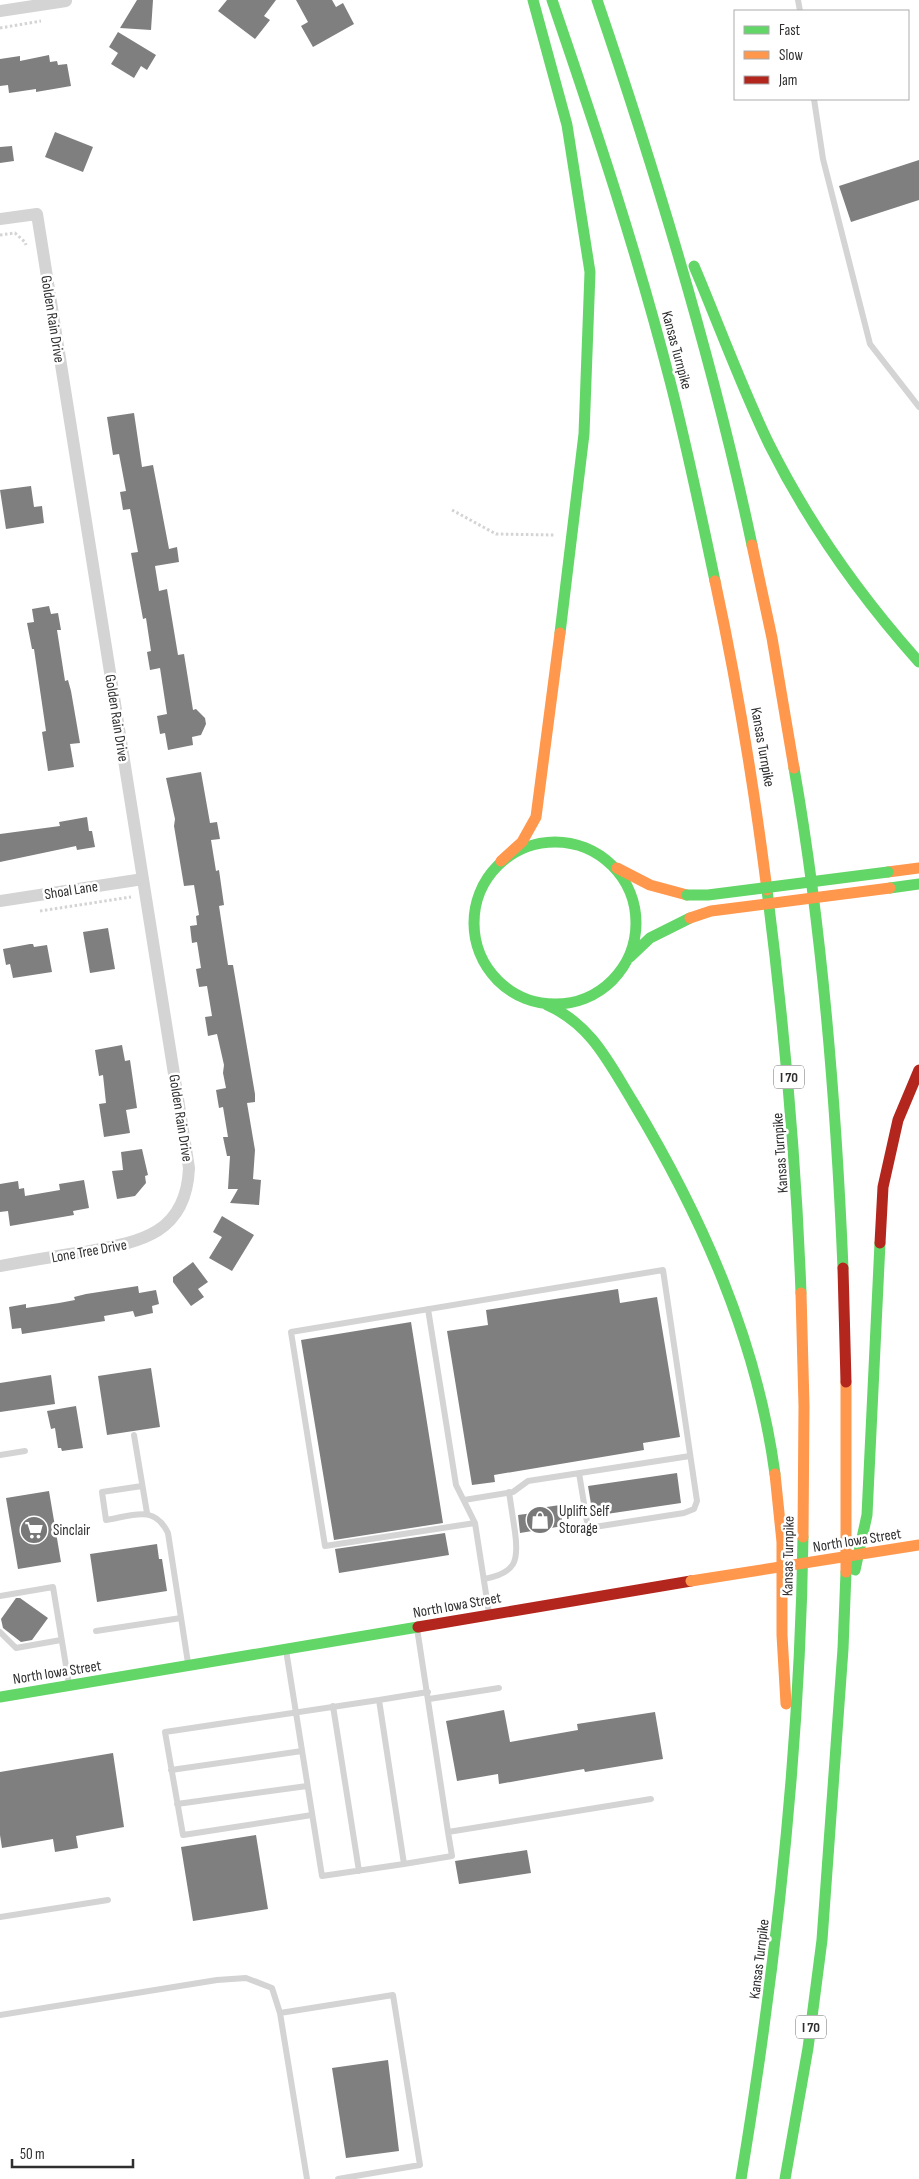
<svg xmlns="http://www.w3.org/2000/svg" width="919" height="2179" font-family="'Sofia Sans Condensed',sans-serif">
<style>
.building{fill:#7f7f7f}
.lines{fill:none;stroke-linecap:round;stroke-linejoin:round}
.path{stroke:#d4d4d4;stroke-width:3;stroke-dasharray:2.5 2.5;stroke-linecap:butt}
.lane{stroke:#d4d4d4;stroke-width:6}
.street{stroke:#d4d4d4;stroke-width:12}
.fast{stroke:#63d668;stroke-width:11}
.slow{stroke:#ff974d;stroke-width:11}
.jam{stroke:#b3261e;stroke-width:11}
.fast-bridge{stroke:#63d668;stroke-width:11}
.slow-bridge{stroke:#ff974d;stroke-width:11}
.labels{text-anchor:middle;stroke-width:5;stroke-linejoin:round;paint-order:stroke}
.shield{fill:#fff;stroke:#6d6d6d;stroke-width:1}
.shield-label{font-size:14px;font-weight:bold;fill:#2f2f2f}
.street-label{font-size:15px;fill:#2f2f2f;stroke:#fff}
.poi-label{font-size:15px;fill:#2f2f2f;stroke:#fff;text-anchor:start}
</style>
<rect width="100%" height="100%" fill="#fff"/>
<path class="building" d="M137,0h16l-2,30 -31,-2z
M227,0h49l-12,16 6,4 -15,19 -37,-28z
M296,0h36l4,7 7,-4 11,21 -41,23 -12,-21 7,-4z
M118,32l38,23 -9,15 -6,-4 -7,12 -23,-14 7,-11 -9,-6z
M49,55l1,7 7,-1 1,4 9,-1 4,22 -35,6v-3l-27,4 -1,-8 -8,1v-27l20,-3v5z
M55,132l38,15 -10,25 -38,-15z
M12,146l2,15 -14,2v-16z
M919,160v40l-68,22 -12,-36z
M134,413l8,54 11,-2 16,84 8,-2 2,15 -24,4 4,25 8,-2 11,66 6,-1 9,56 3,-1 9,9 1,6 -5,11 -9,2 1,8 -25,5 -3,-17 -5,1 -3,-18 10,-2 -7,-46 -10,2 -3,-18 4,-1 -5,-33 -3,1 -12,-66 7,-1 -8,-43 -7,1 -3,-18 6,-1 -7,-37 -6,1 -6,-38z
M31,486l3,21 8,-1 2,17 -38,6 -6,-39z
M49,606l2,8 7,-1 3,17h-4l8,51 3,-1 3,11 9,52 -10,1 4,23 -26,4 -6,-39 4,-1 -12,-82h-2l-5,-26 7,-1 -2,-13z
M201,772l9,51 7,-1 3,17 -9,1 5,31 3,-1 5,35 -5,1 9,59h5l22,129v8l-8,1 8,47 -2,29 8,1 -2,25 -29,-2 8,-14h-10l2,-33h-3l-4,-19h5l-5,-30 -4,1 -3,-18 10,-2 -3,-15 1,-8 -7,-31 -9,2 -3,-19 7,-1 -5,-30 -8,1 -3,-18 5,-1 -4,-26 -5,1 -2,-17 7,-1 -1,-9 3,-1 -5,-30 -10,1 -10,-60 1,-7 -9,-41z
M87,817l2,14h3l3,16 -18,3 -1,-4 -76,16v-28l60,-8 -1,-4z
M108,928l7,41 -25,4 -7,-41z
M30,944h3l1,3 13,-2 5,27 -39,6 -3,-14 -4,1 -3,-16z
M122,1045l3,16 5,-1 7,48 -11,2 4,23 -26,4 -5,-33 7,-1 -3,-28 -4,1 -4,-26z
M142,1149l6,26 -3,1 1,7 -11,13 -18,3 -5,-28 11,-1 -2,-18z
M84,1180l5,28 -16,3 1,4 -64,11 -2,-15 -8,1v-28l18,-3 1,8 5,-1 1,8 35,-6 -1,-6z
M222,1216l32,19 -22,36 -23,-13 13,-21 -9,-5z
M193,1262l15,20 -10,7 6,8 -13,9 -18,-24v-5z
M138,1286l1,7 17,-3 3,14 -7,2 1,7 -18,4 -2,-6 -29,5 1,5 -83,13 -1,-6 -9,1 -3,-22 17,-3v4l33,-5 16,-3 -1,-3 12,-3z
M618,1289l2,14 37,-6 23,140 -37,6 1,7 -150,25 1,7 -23,3 -25,-154 41,-6 -2,-15z
M411,1322l32,201 -109,17 -33,-200z
M151,1368l9,59 -53,8 -9,-59z
M51,1375l4,29 -55,8v-29z
M76,1406l7,42 -21,3 -1,-3h-3l-3,-20 -4,1 -4,-18z
M677,1473l4,30 -88,13 -5,-30z
M49,1491l12,71 -43,7 -12,-71z
M560,1505l3,21 -43,7 -2,-18 15,-2v-4z
M445,1533l4,22 -110,18 -4,-24z
M157,1544l2,15h3l5,32 -70,11 -7,-48z
M16,1598h4l28,20 -16,22 -11,2 -18,-14 -2,-9z
M504,1710l6,32 68,-12 -1,-6 78,-12 8,47 -78,13 -1,-3 -85,15 -1,-10 -41,7 -11,-60z
M113,1753l11,74 -48,9 2,12 -23,4 -2,-13 -51,9 -2,-13v-63z
M256,1835l12,74 -75,12 -12,-74z
M527,1850l4,23 -72,11 -4,-23z
M388,2060l11,91 -53,7 -14,-90z"/>
<g class="lines">
<path class="path" d="M0,28l41,-7
M0,235l15,-2 10,9 1,3
M452,510l44,24 59,1
M40,911l91,-14"/>
<path class="lane" d="M798,0l2,11
M814,99l9,60 47,185 49,63
M428,1309l28,176 19,38 14,90
M134,1435l13,78
M0,1455l25,-4
M142,1486l-40,6 4,28c26,-4 48,-16 62,13l20,130
M464,1500l49,-8 15,-11 162,-25
M475,1523l-150,23 -34,-214 372,-62 34,231 -3,8 -10,4 -96,15 -9,-55
M484,1579c32,-6 35,-18 31,-47 -2,-14 -4,-27 -6,-40
M0,1596l53,-9 16,97
M417,1628l31,204 203,-33
M96,1631l85,-13
M0,1632l16,16 45,-8
M286,1650l36,226 82,-12 -25,-164 -214,32 18,103 129,-20
M429,1699l70,-11
M379,1700l49,-8
M333,1706l26,165
M171,1770l131,-19
M177,1804l130,-18
M404,1864l48,-8 -4,-24
M0,1917l108,-17
M280,2013l113,-18 27,170 -82,14
M0,2015l217,-35 29,-2 26,10 8,25 27,166"/>
<path class="street" d="M0,11l66,-10
M0,219l37,-5 152,954c-3,68 -51,74 -105,84 -28,4 -56,9 -84,14
M0,901l143,-22"/>
<path class="fast" d="M533,0l34,125 23,147 -6,162 -24,199
M552,0c43,126 85,252 118,381 17,66 31,133 45,200
M597,0c61,179 116,360 155,545
M694,266c25,59 47,120 75,178 40,80 91,152 150,218
M794,768c29,165 42,333 49,500
M474 923a81 81 0 1 1 162 0a81 81 0 1 1-162 0Z
M890,888l29,-4
M767,890c17,134 29,268 34,403
M630,957l20,-19 40,-20
M547,1005c44,19 62,58 86,97 69,115 124,238 142,372
M855,1570l12,-55 13,-272
M0,1697l418,-70
M741,2179c35,-212 59,-426 62,-642
M785,2179l23,-131 14,-108 21,-291 3,-77"/>
<path class="slow" d="M752,545l20,93 22,130
M715,581c22,102 39,206 52,309
M501,861l21,-19 14,-25 24,-184
M617,868l33,17 37,10
M888,872l31,-4
M801,1293l3,113 -1,131
M775,1474l7,68v93l4,69
M846,1572v-190"/>
<path class="jam" d="M880,1243l3,-56 15,-67 21,-50
M843,1268l3,114
M418,1627l273,-46"/>
<path class="fast-bridge" d="M687,895h21l180,-23"/>
<path class="slow-bridge" d="M690,918l21,-7 179,-23
M691,1581l228,-36"/>
</g>
<defs>
<symbol id="shop-disc" viewBox="-11 -11 22 22"><circle r="9.5" fill="#787878" stroke="#fff"/><path d="M-5-2.5h2.3a2.7 3.5 0 0 1 5.4 0H5L5.5 6h-11ZM-1.5-2.5h3a1.5 2.3 0 0 0-3 0Z" fill="#fff"/></symbol>
<symbol id="supermarket-disc" viewBox="-11 -11 22 22"><circle r="9.5" fill="#787878" stroke="#fff"/><path d="M-6-5.5h2.5l.6 2H6L4.5 2H-2.5L-4.4-4H-6ZM-1.5 3.2a1.3 1.3 0 1 0 .1 0ZM3 3.2a1.3 1.3 0 1 0 .1 0Z" fill="#fff"/></symbol>
</defs>
<g fill-rule="evenodd">
<use href="#shop-disc" x="524" y="1504" width="32" height="32"/>
<use href="#supermarket-disc" x="18" y="1514" width="32" height="32"/>
</g>
<g class="labels">
<g class="shield">
<rect x="774" y="1065.5" width="30" height="23" rx="4"/>
<rect x="796" y="2015.5" width="30" height="23" rx="4"/>
</g>
<g class="shield-label">
<text x="789" y="1082">I 70</text>
<text x="811" y="2032">I 70</text>
</g>
<g class="street-label">
<text transform="translate(53 319) rotate(81)" y="5">Golden Rain Drive</text>
<text transform="translate(677 350) rotate(75)" y="5">Kansas Turnpike</text>
<text transform="translate(117 718) rotate(81)" y="5">Golden Rain Drive</text>
<text transform="translate(763 747) rotate(80)" y="5">Kansas Turnpike</text>
<text transform="translate(71 890) rotate(-9)" y="5">Shoal Lane</text>
<text transform="translate(181 1118) rotate(81)" y="5">Golden Rain Drive</text>
<text transform="translate(780 1153) rotate(-94)" y="5">Kansas Turnpike</text>
<text transform="translate(89 1251) rotate(-10)" y="5">Lone Tree Drive</text>
<text transform="translate(857 1540) rotate(-9)" y="5">North Iowa Street</text>
<text transform="translate(788 1556) rotate(-89)" y="5">Kansas Turnpike</text>
<text transform="translate(457 1605) rotate(-10)" y="5">North Iowa Street</text>
<text transform="translate(57 1672) rotate(-9)" y="5">North Iowa Street</text>
<text transform="translate(759 1959) rotate(-83)" y="5">Kansas Turnpike</text>
</g>
<g class="poi-label">
<text x="559" y="1516">Uplift Self<tspan x="559" dy="17">Storage</tspan></text>
<text x="53" y="1535">Sinclair</text>
</g>
</g>
<rect x="734" y="10" width="175" height="90" fill="#ffffff" stroke="#acacac"/>
<rect x="744" y="26" width="25" height="8" fill="#63d668" stroke="#acacac"/>
<text x="779" y="35" font-size="15" fill="#2f2f2f">Fast</text>
<rect x="744" y="51" width="25" height="8" fill="#ff974d" stroke="#acacac"/>
<text x="779" y="60" font-size="15" fill="#2f2f2f">Slow</text>
<rect x="744" y="76" width="25" height="8" fill="#b3261e" stroke="#acacac"/>
<text x="779" y="85" font-size="15" fill="#2f2f2f">Jam</text>
<path d="M12 2159v8h121v-8" fill="none" stroke="#2f2f2f" stroke-width="2.5"/>
<text x="20" y="2159" font-size="15" fill="#2f2f2f" stroke="#ffffff" stroke-width="4" paint-order="stroke">50 m</text>
</svg>
